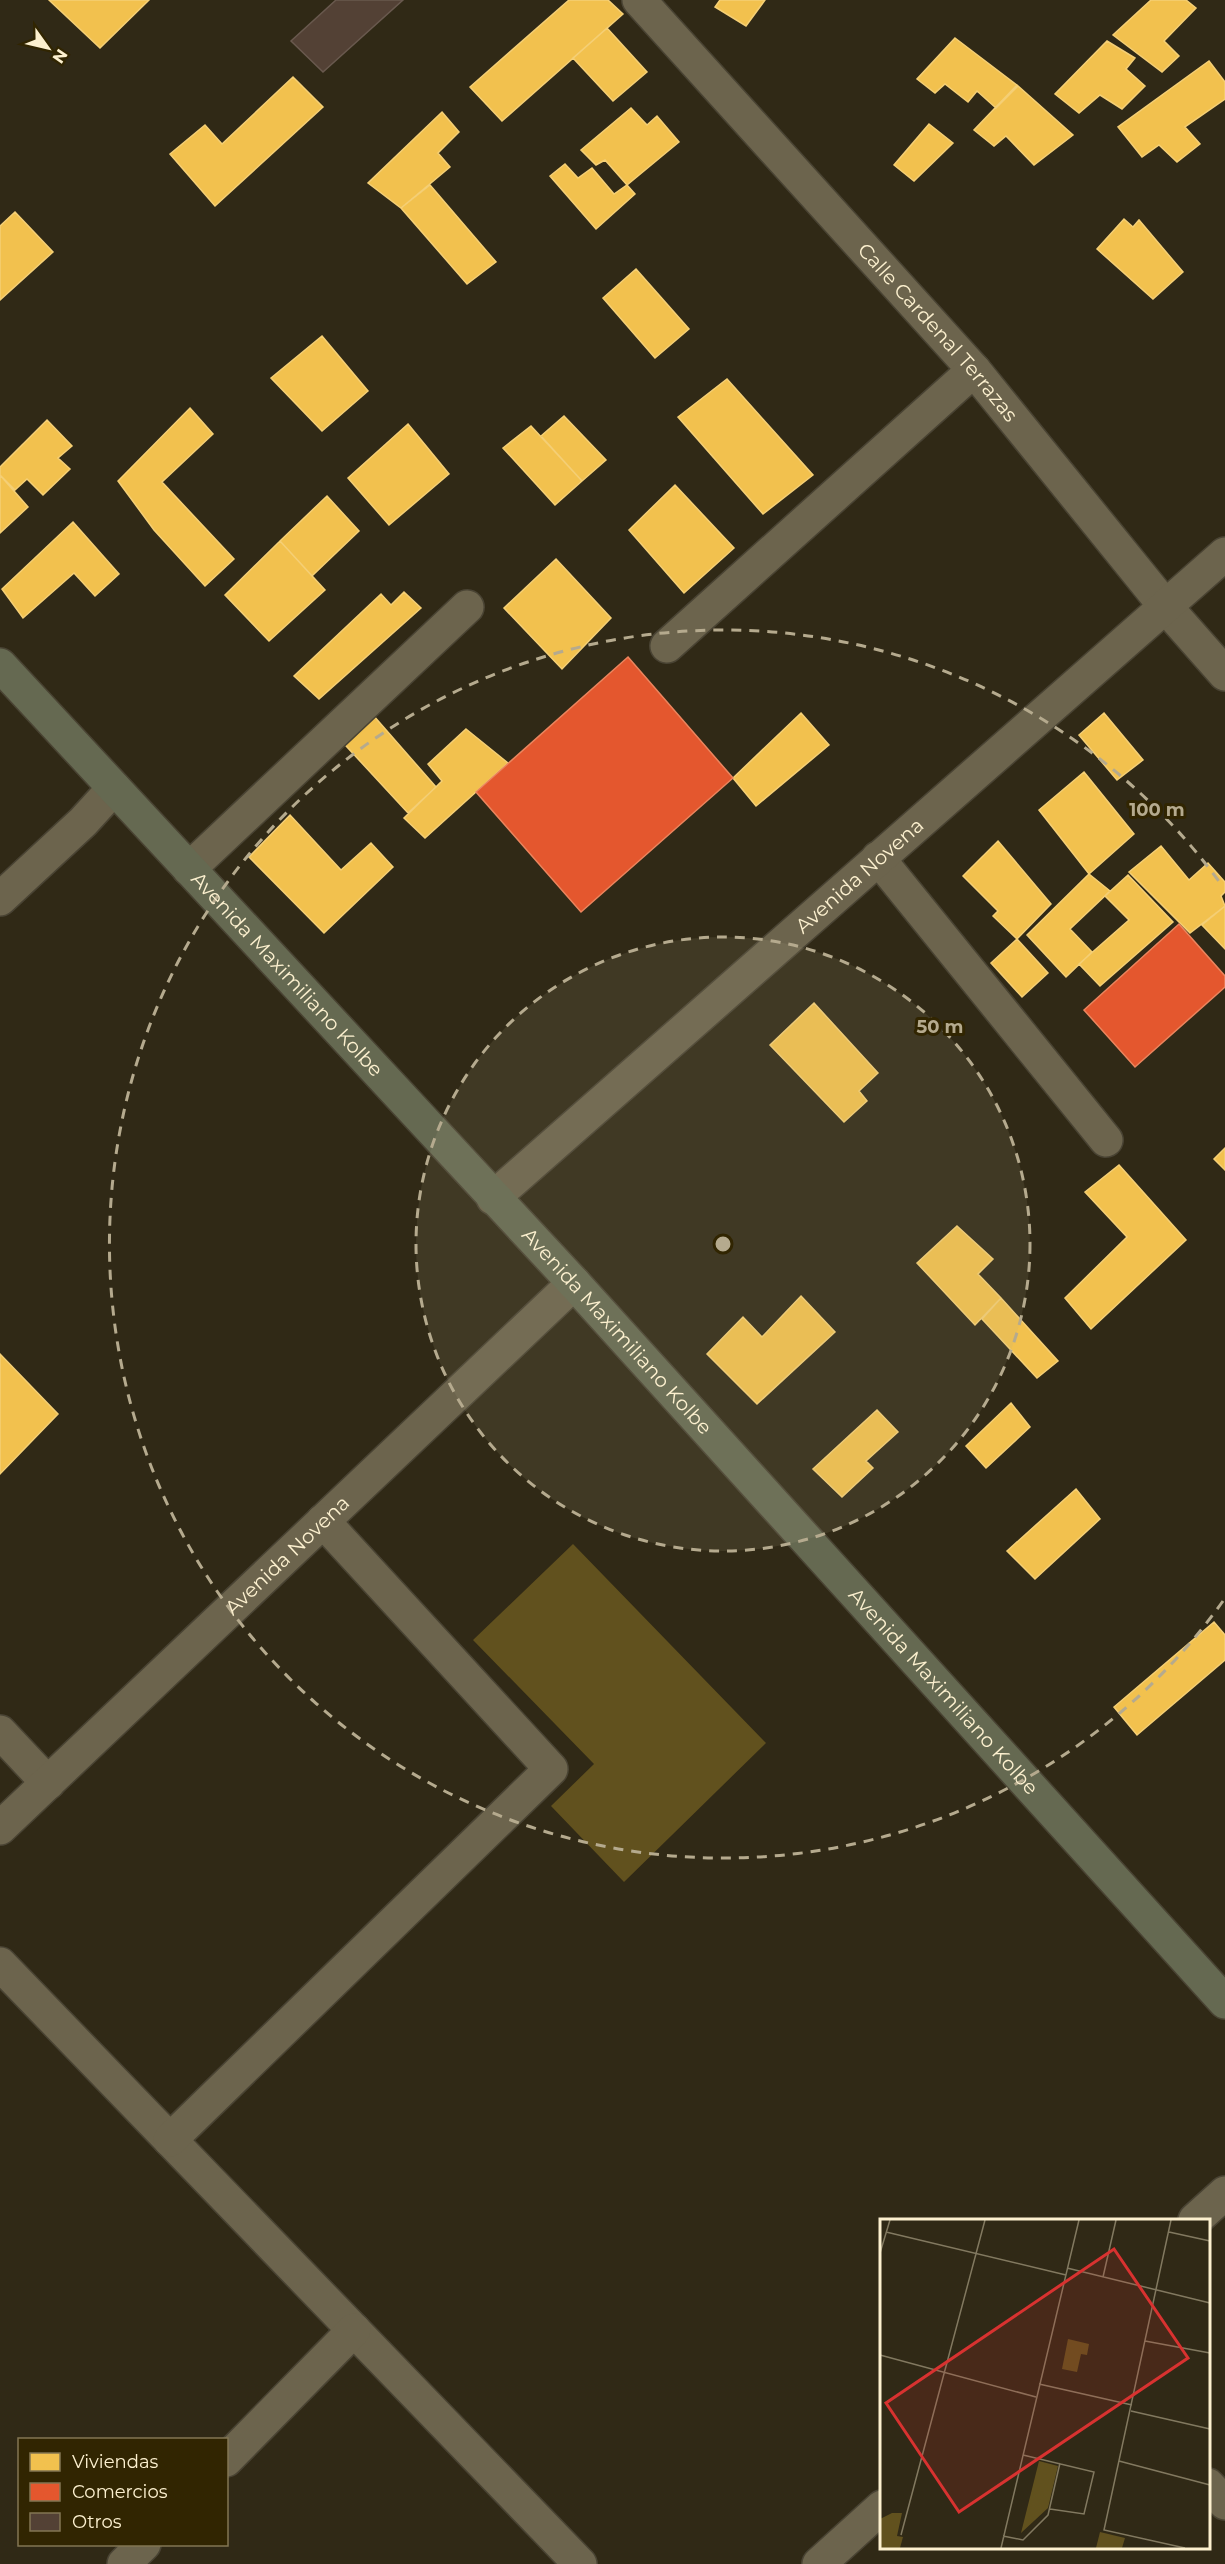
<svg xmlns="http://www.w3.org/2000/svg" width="1225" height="2564" font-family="Montserrat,sans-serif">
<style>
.green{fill:#61511e}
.homes{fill:#f2c14e;stroke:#f5cf75;stroke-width:1.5}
.shops{fill:#e4572e;stroke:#eb855e;stroke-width:1.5}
.building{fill:#534135;stroke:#69594e;stroke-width:1.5}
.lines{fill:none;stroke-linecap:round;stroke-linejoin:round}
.minor-casing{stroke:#494333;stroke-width:36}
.major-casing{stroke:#494333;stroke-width:36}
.minor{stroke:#6c644d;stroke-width:33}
.major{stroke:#656951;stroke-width:33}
.ring{fill:none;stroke:#b5aa8e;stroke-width:3;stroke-dasharray:10 8}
.labels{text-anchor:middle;stroke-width:6;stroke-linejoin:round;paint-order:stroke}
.street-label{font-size:20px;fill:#fcf0cf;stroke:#312501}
.inset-road{fill:none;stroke:#827960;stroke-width:1.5}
.view{fill:#d83230;fill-opacity:0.15;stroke:#d83230;stroke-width:3}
.inset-edge{fill:none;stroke:#fcf0cf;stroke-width:3}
.centre{fill:#b5aa8e;stroke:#312501;stroke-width:3}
.ring-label{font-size:18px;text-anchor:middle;font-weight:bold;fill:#b5aa8e;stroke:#312501;stroke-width:6;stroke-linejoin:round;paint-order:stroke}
</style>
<rect width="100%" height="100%" fill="#302916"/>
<path class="green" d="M573,1544l193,199 -142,139 -73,-76 43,-42 -121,-124z"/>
<path class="homes" d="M49,0h100l-49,48z
M569,0h39l15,14 -121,107 -32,-34z
M720,0h45l-19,26 -31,-19z
M1151,0h35l10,8 -32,33 15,15 -17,16 -49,-37z
M607,28l40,44 -34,29 -40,-43z
M955,38l63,48 -22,22 -19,-17 -9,11 -23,-18 -10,9 -18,-14z
M1107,41l28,17 -9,11 19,17 -23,23 -22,-14 -21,18 -24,-19z
M1209,61l16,21v17l-40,28 15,17 -23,18 -18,-17 -17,12 -24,-30z
M293,77l30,30 -108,99 -45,-52 35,-29 17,19z
M1017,85l56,50 -39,30 -28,-29 -12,10 -20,-16z
M631,108l16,17 10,-9 22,26 -52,43 -22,-25 -9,5 -15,-15z
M442,112l17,20 -21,21 12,14 -49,41 -33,-25z
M929,124l24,19 -39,38 -20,-16z
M565,164l13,14 14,-10 22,26 13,-9 8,9 -39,35 -46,-53z
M430,185l66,77 -29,22 -66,-76z
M15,212l38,40 -53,48v-74z
M1124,219l9,8 6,-7 44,52 -30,27 -56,-50z
M636,269l53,60 -34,29 -52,-60z
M322,336l46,55 -46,40 -51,-53z
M727,379l86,96 -50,39 -85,-97z
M190,408l23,26 -51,48 72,77 -29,27 -51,-56 -36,-49z
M564,416l42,44 -24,21 -41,-45z
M47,420l25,26 -14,12 12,11 -27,26 -16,-16 -12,11 -15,-15v-8z
M408,424l41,50 -60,51 -41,-47z
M531,426l51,55 -27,24 -52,-57z
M0,475l28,32 -28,26z
M675,485l59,63 -50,45 -55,-63z
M327,496l32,35 -47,45 -32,-35z
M73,522l46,52 -24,22 -21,-23 -51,45 -21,-29z
M280,541l45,49 -56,51 -44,-46z
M556,559l55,59 -49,51 -58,-61z
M404,592l17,16 -102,91 -25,-23 87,-82 10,11z
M366,707l70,80 -28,26 -73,-79z
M801,713l28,32 -73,61 -23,-28z
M1104,713l39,47 -26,20 -38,-45z
M466,729l42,34 -83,75 -21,-20 38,-37 -14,-17z
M1084,772l50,62 -45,40 -50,-64z
M290,815l51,55 30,-27 22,24 -69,66 -75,-76z
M998,841l53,63 -34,35 -24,-23 5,-5 -35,-35z
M1161,846l28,34 19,-17 17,19v10l-4,4 4,10 -35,27 -61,-61z
M1089,874l21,17 -40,38 22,23 -26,25 -39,-42z
M1128,875l45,47 -73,64 -21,-22 50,-44 -24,-24z
M1225,906v43l-23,-24z
M1017,939l31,34 -26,24 -31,-34z
M814,1003l64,70 -19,18 8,10 -23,21 -74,-77z
M1225,1148v22l-11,-11z
M1119,1165l67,75 -95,89 -26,-31 62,-61 -42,-45z
M957,1226l36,33 -15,15 23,24 -26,27 -58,-62z
M801,1296l34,36 -78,72 -50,-50 36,-37 19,20z
M1001,1298l57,63 -21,17 -55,-59z
M0,1354l58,60 -58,60z
M1011,1403l19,24 -44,41 -20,-22z
M877,1410l21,22 -32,29 7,7 -31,29 -29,-28z
M1076,1489l24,30 -65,60 -28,-28z
M1214,1622l11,13v25l-88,75 -23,-28z"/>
<path class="shops" d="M628,657l105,121 -152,134 -105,-120z
M1179,924l46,52v11l-90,80 -51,-57z"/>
<path class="building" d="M336,0h67l-80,72 -32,-31z"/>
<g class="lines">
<defs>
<g id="minor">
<path id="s1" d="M639,0l335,370 191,236 60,68"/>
<path d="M667,646l307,-276"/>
<path d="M878,858l228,282"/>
<path d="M189,869l278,-262"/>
<path d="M0,899l83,-77 31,-34"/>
<path id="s2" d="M493,1198l732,-644"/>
<path d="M0,1732l48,51"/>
<path id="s3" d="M0,1828l574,-545"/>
<path d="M0,1964l580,600"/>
<path d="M170,2140l381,-371 -228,-248"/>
<path d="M1195,2220l30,-27"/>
<path d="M226,2460l128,-130"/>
<path d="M1208,2485l17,18"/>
<path d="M124,2564l20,-20"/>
<path d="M819,2564l63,-57"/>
</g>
<g id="major">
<path id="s4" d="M0,665l574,618 651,719"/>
</g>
</defs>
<use href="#minor" class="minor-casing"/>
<use href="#major" class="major-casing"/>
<use href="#minor" class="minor"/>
<use href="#major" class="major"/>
</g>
<circle cx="723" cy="1244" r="307" fill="#b5aa8e" fill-opacity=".12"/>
<g class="ring">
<circle cx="723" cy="1244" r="307"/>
<path d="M1223 1601A614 614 0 1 1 1223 887"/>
</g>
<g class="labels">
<g class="street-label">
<text dy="7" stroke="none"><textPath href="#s1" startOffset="447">Calle Cardenal Terrazas</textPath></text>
<text dy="7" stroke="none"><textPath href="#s2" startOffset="488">Avenida Novena</textPath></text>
<text dy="7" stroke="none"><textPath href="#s4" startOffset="422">Avenida Maximiliano Kolbe</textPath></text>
<text dy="7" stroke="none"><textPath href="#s4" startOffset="908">Avenida Maximiliano Kolbe</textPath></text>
<text dy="7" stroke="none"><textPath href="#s3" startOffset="396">Avenida Novena</textPath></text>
<text dy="7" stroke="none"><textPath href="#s4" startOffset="1394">Avenida Maximiliano Kolbe</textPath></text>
</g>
</g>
<g transform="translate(880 2219)">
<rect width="330" height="330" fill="#302916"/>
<path d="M188,120l21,5 -2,11 -6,-1 -4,18 -15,-3zM159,242l19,5 -10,42 -27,25zM12,294h10l-5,23 6,1 -3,11h-20v-29zM220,313l25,6 -3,10h-26z" fill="#61511e"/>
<path class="inset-road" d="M291,1l-67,310 81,18M6,13l180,43M289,13l41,9M0,34l10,-33M187,49l143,35M223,58l13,-57M265,122l65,12M0,136l156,42M159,165l93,21M251,192l79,18M143,236l71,17 -10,42 -34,-5M239,242l91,24M21,316l84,-315M123,317l20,4 25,-25 12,-52M121,329l78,-328"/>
<path class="view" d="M234,30l74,109 -229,154 -73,-109z"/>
<rect width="330" height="330" class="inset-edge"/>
</g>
<circle cx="723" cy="1244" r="9" class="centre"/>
<g class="ring-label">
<text x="1157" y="816">100 m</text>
<text x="940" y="1033">50 m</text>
</g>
<rect x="18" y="2438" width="210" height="108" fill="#312501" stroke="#827653" stroke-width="1.5"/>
<rect x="30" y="2453" width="30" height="18" fill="#f2c14e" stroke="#827653" stroke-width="1.5"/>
<text x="72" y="2468" font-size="18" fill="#fcf0cf">Viviendas</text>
<rect x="30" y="2483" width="30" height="18" fill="#e4572e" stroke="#827653" stroke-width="1.5"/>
<text x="72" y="2498" font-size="18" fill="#fcf0cf">Comercios</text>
<rect x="30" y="2513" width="30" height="18" fill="#534135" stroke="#827653" stroke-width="1.5"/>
<text x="72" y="2528" font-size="18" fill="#fcf0cf">Otros</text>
<g transform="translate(48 48) rotate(124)" stroke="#312501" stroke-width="4.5" paint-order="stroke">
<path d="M0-4.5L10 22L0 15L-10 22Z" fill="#fcf0cf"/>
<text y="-9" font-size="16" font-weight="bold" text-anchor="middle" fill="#fcf0cf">N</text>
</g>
</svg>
